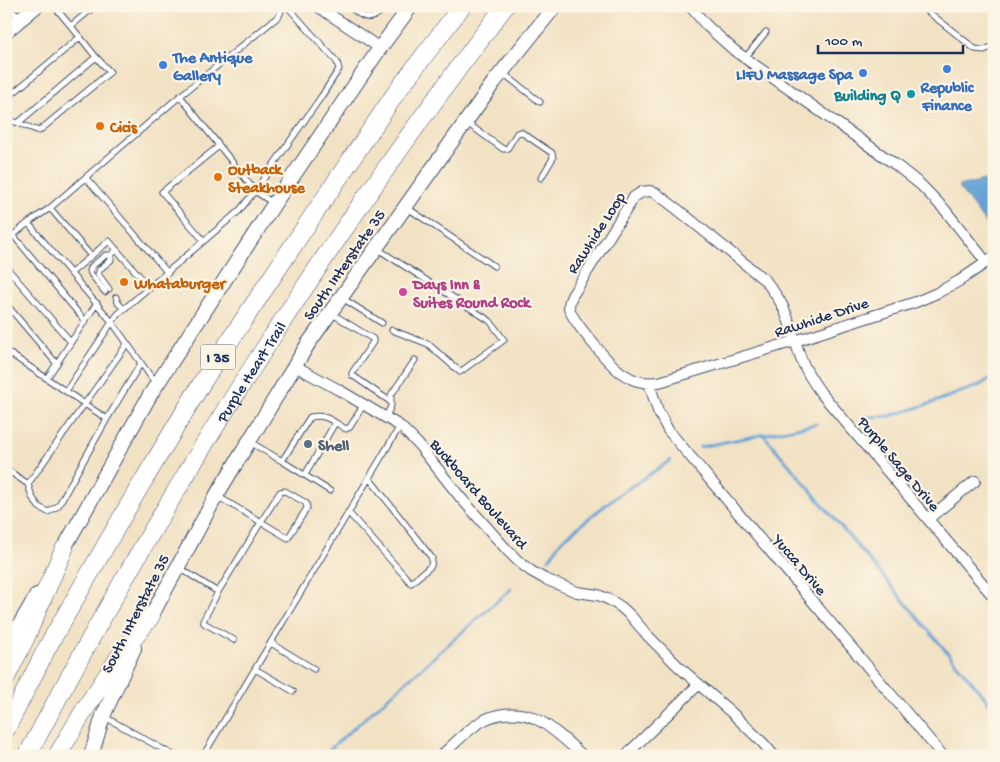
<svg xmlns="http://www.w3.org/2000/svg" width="1000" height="762" font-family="'Gochi Hand',sans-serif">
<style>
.water{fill:#65a2d6;stroke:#40689a}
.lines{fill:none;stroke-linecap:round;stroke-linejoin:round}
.stream{stroke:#65a2d6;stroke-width:3}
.lane-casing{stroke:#3b4a6d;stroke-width:7}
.street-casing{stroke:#3b4a6d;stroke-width:12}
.secondary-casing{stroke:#3b4a6d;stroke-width:16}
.highway-casing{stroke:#3b4a6d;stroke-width:19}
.lane{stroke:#fff;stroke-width:5}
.street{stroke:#fff;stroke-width:10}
.secondary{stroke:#fff;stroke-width:14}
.highway{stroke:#fff;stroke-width:18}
.shop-dot{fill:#3f7fe0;stroke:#fcf5e5;stroke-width:2}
.culture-dot{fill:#0f9aa8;stroke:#fcf5e5;stroke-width:2}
.food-dot{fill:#e8710a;stroke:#fcf5e5;stroke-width:2}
.hotel-dot{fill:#d1479c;stroke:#fcf5e5;stroke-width:2}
.service-dot{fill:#5c6f8a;stroke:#fcf5e5;stroke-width:2}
.labels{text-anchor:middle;stroke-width:4.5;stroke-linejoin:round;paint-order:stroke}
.shield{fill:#fcf5e5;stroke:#5e6a86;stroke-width:1}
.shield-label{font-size:15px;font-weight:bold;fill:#1b2f5e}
.shop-label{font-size:16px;font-weight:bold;fill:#366cbe;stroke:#fcf5e5;text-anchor:start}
.culture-label{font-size:16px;font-weight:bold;fill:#0d838f;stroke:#fcf5e5;text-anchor:end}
.food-label{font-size:16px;font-weight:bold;fill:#c56008;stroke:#fcf5e5;text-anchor:start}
.street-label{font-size:16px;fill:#1b2f5e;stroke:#fcf5e5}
.hotel-label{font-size:16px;font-weight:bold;fill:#b23c85;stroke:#fcf5e5;text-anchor:start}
.service-label{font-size:16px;font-weight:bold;fill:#4e5e75;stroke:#fcf5e5;text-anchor:start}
</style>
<rect width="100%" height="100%" fill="#fcf5e5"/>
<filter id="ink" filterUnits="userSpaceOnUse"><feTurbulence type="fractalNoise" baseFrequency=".02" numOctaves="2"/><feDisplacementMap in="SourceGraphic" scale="10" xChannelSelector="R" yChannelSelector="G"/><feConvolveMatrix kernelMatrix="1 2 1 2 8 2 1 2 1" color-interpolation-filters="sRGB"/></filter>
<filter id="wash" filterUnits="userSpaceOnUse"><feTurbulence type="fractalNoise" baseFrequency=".0096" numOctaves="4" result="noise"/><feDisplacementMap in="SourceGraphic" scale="20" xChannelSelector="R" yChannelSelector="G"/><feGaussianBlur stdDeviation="1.12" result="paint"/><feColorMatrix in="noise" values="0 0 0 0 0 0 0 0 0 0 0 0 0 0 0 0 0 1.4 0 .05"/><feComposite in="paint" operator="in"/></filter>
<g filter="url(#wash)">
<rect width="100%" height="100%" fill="#f2e2c4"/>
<path class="water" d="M994,178v48l-4,3 -32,-43z"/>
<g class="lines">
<path class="stream" d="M865,417l25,-1 39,-12 51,-19 14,-9
M763,434l231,274
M700,447l116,-23
M549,559l12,-18 53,-43 57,-38
M322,756l189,-167"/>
</g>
</g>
<g filter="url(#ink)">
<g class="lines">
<defs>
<path id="lane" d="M7,6l14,13
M348,6c17,12 23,19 37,0
M921,6l54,43 9,1 10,-4
M71,26l24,-20
M745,58l21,-26
M503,73l37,29
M180,96l75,95 18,12
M6,99l74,-62 -26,-31
M6,119l12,4 78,-66 -16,-20
M18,123l21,8 71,-59 -14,-15
M467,123l36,26h4l10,-16 4,-1 31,21 1,5 -12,20
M86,178l82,95
M406,207l88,59
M50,208l41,48
M28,223l84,99 6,-8 121,-103 16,-20 66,-94 18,-28 -2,-7 -50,-56
M13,235l72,86
M6,241l22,-18 22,-15 130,-112 99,-80 4,-10
M204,241l-42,-49 57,-46
M376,248l114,73 14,19 -44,32 -32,-28 -36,-14
M6,267l65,75
M71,273l38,-32 41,47
M109,289l-11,-15 2,-5 11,-9v-5
M105,292l-14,-18 -1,-4 2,-4 14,-11h5l6,-5
M116,297l2,6 6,6
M342,298l40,25
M6,304l51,60
M331,313l42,26v3l-21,31v2l39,27
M6,351l101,68
M47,378l50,-75
M66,391l46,-69 44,62
M386,417l5,-11v-11l24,-35
M250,442l32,19
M6,469l22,15 4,13 7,10 9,5 10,-6 49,-87 34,-56
M305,475l30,-52
M28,484l99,-140
M285,491l21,12 1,5 -19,30 -27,-16 19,-30z
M330,491l-48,-30 28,-44c17,-3 22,4 36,12l4,-2 14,-23
M348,512l63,71 20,-17 1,-8 -63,-80
M178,567l40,25 43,-70 -44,-26
M218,592l-15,29 1,2 30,17
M271,643l43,26
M255,669l38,22
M103,716l72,40
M203,756l197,-330"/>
<path id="street" d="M317,6l63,42
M690,6l16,19 29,26 161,114 25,20 24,25 42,53
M994,257l-35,24 -22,12 -21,9 -121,39 -136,41c-9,1 -18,1 -27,-3 -4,-2 -9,-5 -13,-8 -10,-8 -49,-52 -50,-64 0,-4 1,-7 3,-11l62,-99 8,-5 8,-1 7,3 20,15 89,72c6,9 13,17 17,26 8,16 12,35 18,52 5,12 12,23 20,34l173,204
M295,366l44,24 61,36 18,18 42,53 47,53 11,11 13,10 14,8 32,13 21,3 12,5 11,7 10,9 16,19 32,32 53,46 31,30 11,13
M649,383l9,28 10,19 275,326
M928,519l47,-38
M441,756c12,-11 24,-24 38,-33 15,-10 38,-13 55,-5 15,6 36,26 49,38
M625,756l74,-72"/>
<path id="secondary" d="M6,31l30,-25
M59,557l91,-162 124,-191 106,-156 31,-42
M147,624l69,-128 92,-152 186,-262 61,-76
M6,648l31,-53
M91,756l12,-40 31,-68"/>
<g id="highway">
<path d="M6,677l19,-38 39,-90"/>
<path d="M6,729l42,-83 85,-148 70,-117 101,-152 94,-139 64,-84"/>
<path id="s1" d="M27,756c138,-263 298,-514 478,-750"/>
<path d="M57,756l28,-47 35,-53 31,-40"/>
</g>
</defs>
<use href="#lane" class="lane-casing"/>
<use href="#street" class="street-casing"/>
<use href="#secondary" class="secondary-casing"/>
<use href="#highway" class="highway-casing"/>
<use href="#lane" class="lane"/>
<use href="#street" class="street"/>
<use href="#secondary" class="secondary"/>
<use href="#highway" class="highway"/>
</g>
</g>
<g class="shop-dot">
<circle cx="163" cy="65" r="5"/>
<circle cx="947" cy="69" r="5"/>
<circle cx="863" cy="73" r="5"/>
</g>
<circle class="culture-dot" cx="911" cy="94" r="5"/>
<g class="food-dot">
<circle cx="100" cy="126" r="5"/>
<circle cx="218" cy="177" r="5"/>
<circle cx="124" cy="282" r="5"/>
</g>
<circle class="hotel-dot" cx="403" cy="292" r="5"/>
<circle class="service-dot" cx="308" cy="444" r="5"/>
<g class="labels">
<rect class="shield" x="200.5" y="344.5" width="35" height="25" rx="4"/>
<g class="shield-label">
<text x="218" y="362">I 35</text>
</g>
<g class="shop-label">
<text x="173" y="62">The Antique<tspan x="173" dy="18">Gallery</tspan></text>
<text x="853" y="79" text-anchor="end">LIFU Massage Spa</text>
<text x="947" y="92" text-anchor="middle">Republic<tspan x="947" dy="18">Finance</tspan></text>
</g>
<g class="culture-label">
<text x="901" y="100">Building Q</text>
</g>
<g class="food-label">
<text x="110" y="132">Cicis</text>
<text x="228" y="174">Outback<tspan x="228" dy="18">Steakhouse</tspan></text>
<text x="134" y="288">Whataburger</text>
</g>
<g class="street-label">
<text transform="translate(595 232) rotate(-57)" y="6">Rawhide Loop</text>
<text transform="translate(343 264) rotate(-55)" y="6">South Interstate 35</text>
<text transform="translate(821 316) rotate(-18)" y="6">Rawhide Drive</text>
<text dy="6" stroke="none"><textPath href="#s1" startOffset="445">Purple Heart Trail</textPath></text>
<text transform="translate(900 463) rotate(50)" y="6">Purple Sage Drive</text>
<text transform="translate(480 493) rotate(49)" y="6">Buckboard Boulevard</text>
<text transform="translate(801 564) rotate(50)" y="6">Yucca Drive</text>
<text transform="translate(134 613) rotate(-63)" y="6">South Interstate 35</text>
</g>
<g class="hotel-label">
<text x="413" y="289">Days Inn &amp;<tspan x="413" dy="18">Suites Round Rock</tspan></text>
</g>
<g class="service-label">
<text x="318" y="450">Shell</text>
</g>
</g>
<rect width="1000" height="762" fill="none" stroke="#fcf5e5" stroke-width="25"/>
<path d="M818 45v8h145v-8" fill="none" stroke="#1b2f5e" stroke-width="2.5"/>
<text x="825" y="45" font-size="15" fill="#1b2f5e" stroke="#fcf5e5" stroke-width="4" paint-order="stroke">100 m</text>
</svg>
